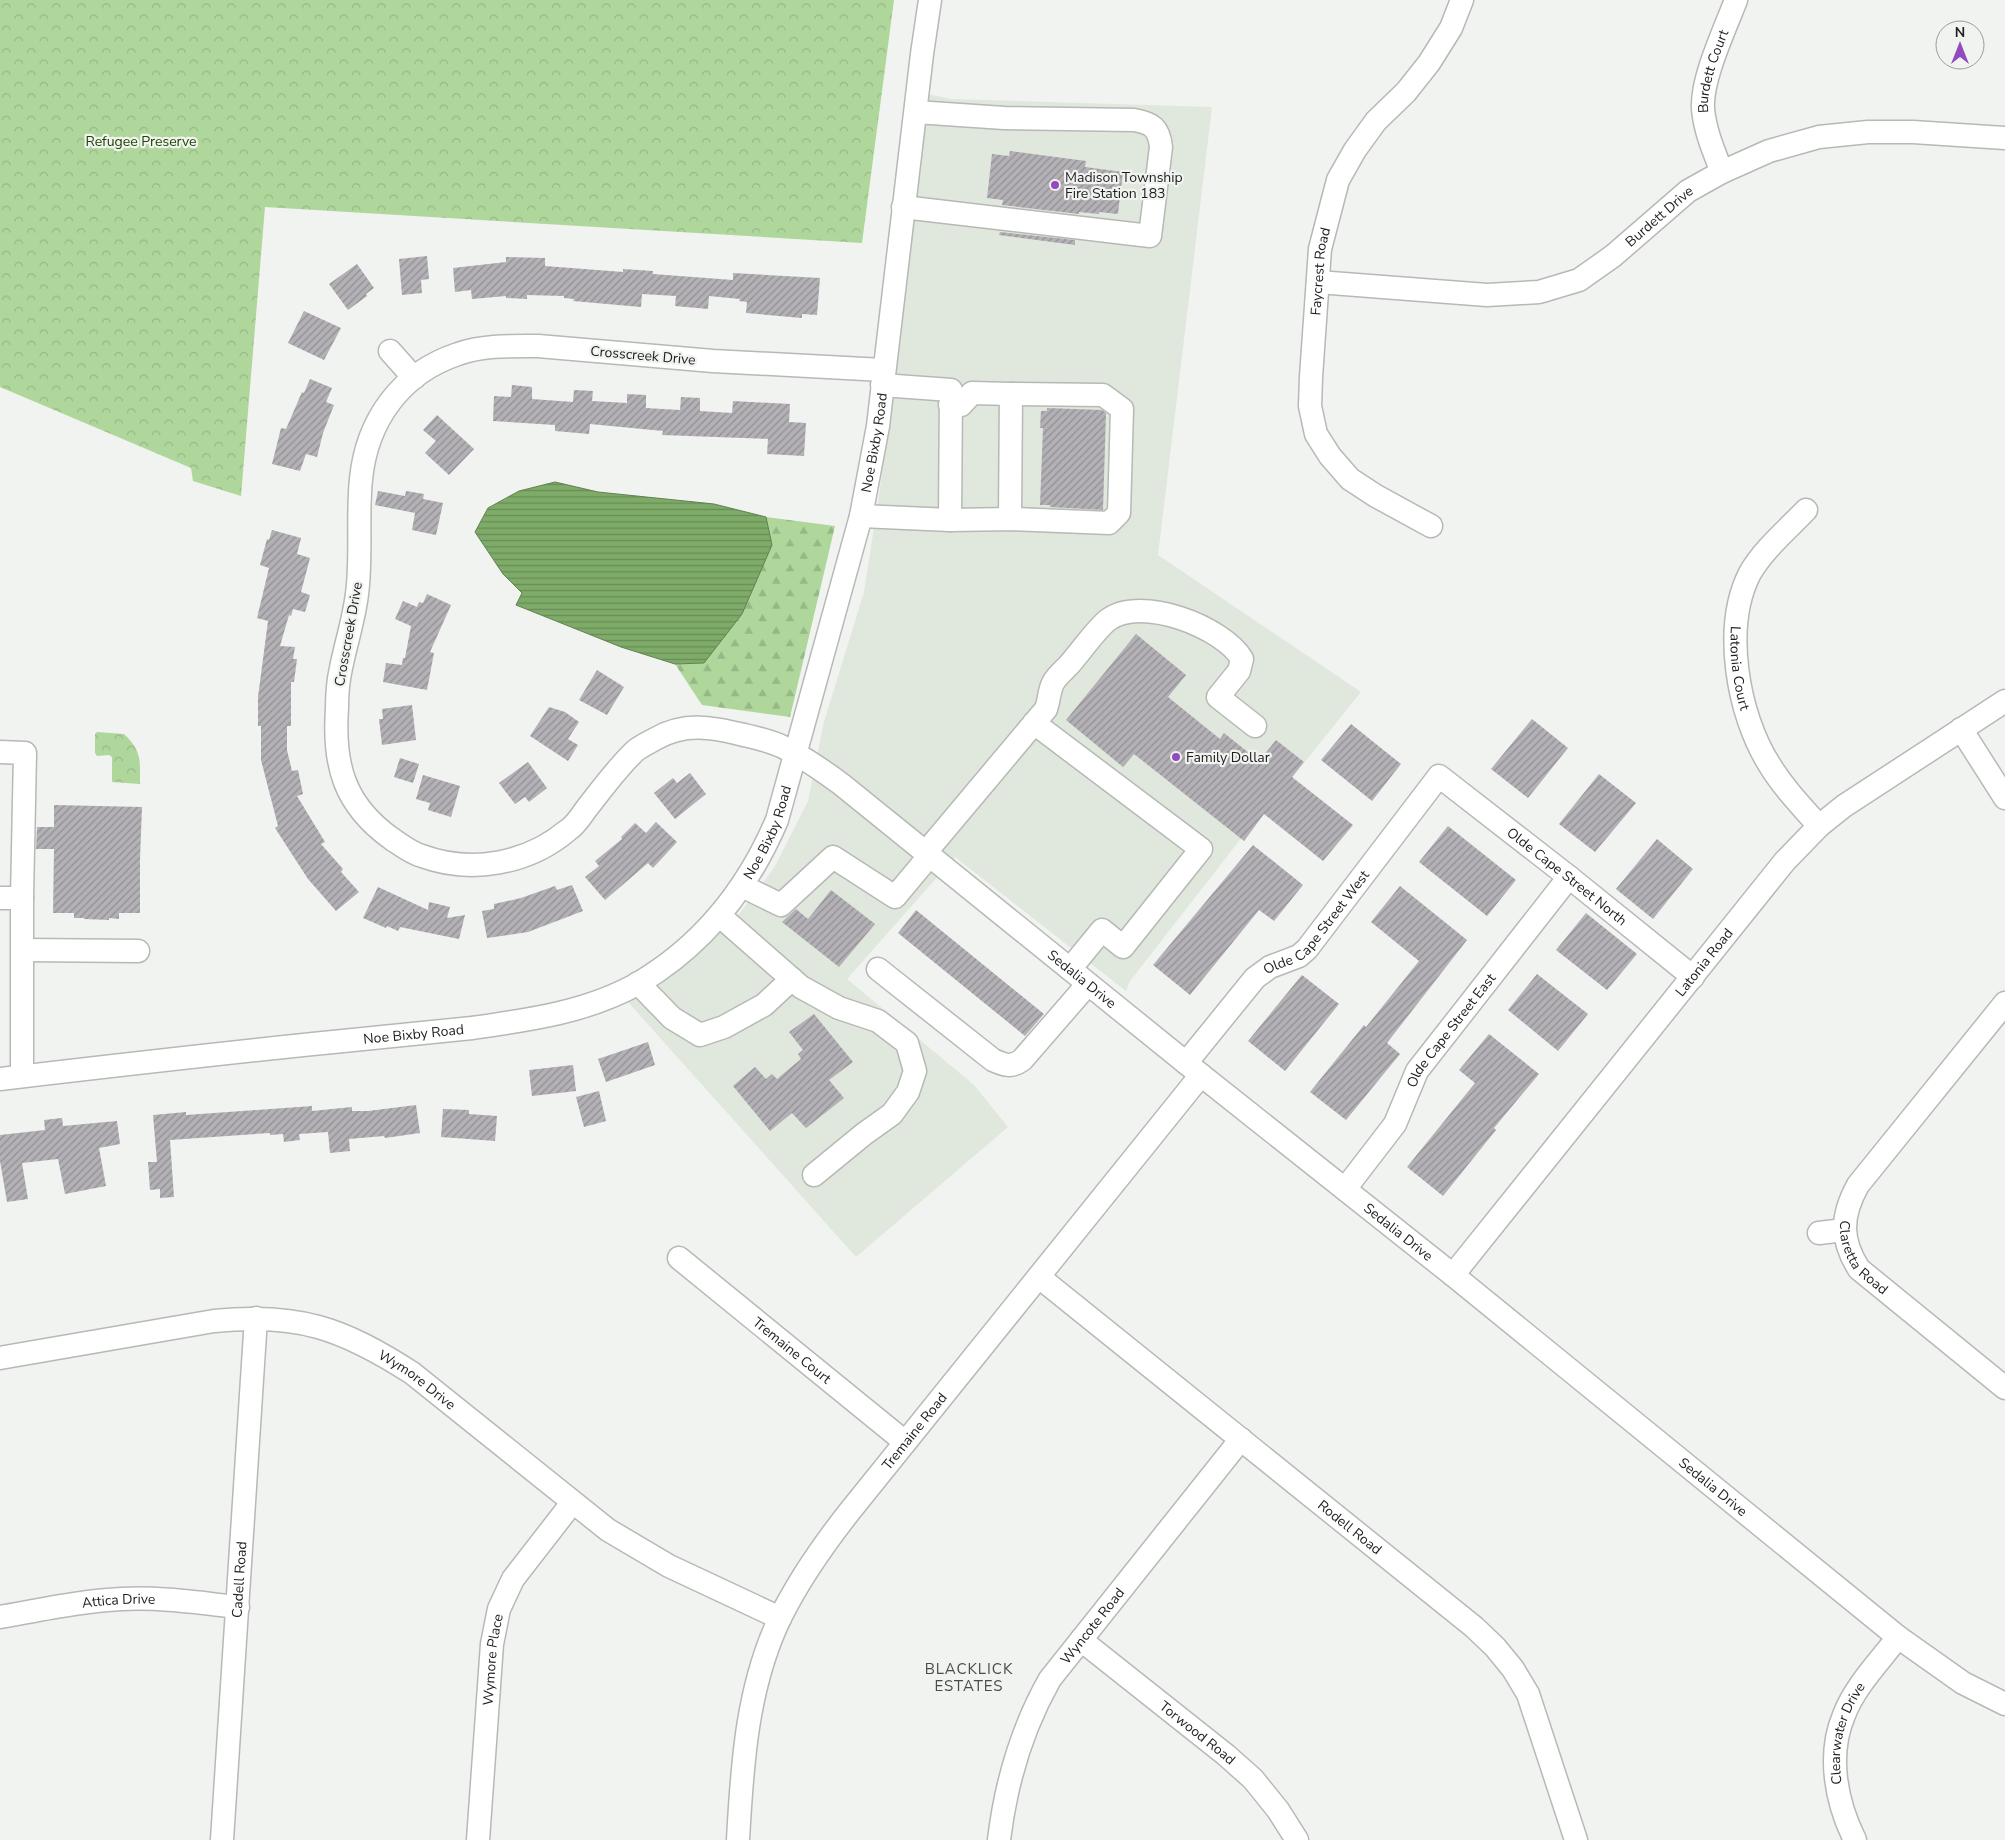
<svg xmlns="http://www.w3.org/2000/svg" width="2005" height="1840" font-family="'Nunito Sans',sans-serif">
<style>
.built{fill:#e0e7dd}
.forest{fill:url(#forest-firs)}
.park{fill:url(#park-crowns)}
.water{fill:url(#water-rules);stroke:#628152}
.building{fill:url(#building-hatch)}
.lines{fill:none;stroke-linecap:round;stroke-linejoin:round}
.minor-casing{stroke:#b6b9b5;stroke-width:25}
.minor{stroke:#fff;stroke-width:22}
.poi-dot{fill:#934abd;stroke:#f0f3ef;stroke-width:2}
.labels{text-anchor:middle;stroke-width:4.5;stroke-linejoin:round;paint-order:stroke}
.street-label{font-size:14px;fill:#1d1e1d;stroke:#f0f3ef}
.park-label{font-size:14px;fill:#1e4600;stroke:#f0f3ef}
.poi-label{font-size:14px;fill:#1d1e1d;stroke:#f0f3ef;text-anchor:start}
.neighbourhood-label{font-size:15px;letter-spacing:1px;fill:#484b47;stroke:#f0f3ef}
</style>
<defs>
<pattern id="forest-firs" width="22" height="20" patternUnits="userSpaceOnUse" patternTransform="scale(1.25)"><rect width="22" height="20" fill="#afd79c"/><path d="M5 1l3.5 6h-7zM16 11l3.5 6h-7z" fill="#96b886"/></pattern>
<pattern id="park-crowns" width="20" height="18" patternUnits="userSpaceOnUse" patternTransform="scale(1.25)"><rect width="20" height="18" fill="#afd79c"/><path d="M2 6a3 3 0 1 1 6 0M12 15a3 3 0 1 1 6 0" fill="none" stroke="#96b886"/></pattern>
<pattern id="water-rules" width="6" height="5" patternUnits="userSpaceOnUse" patternTransform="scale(1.25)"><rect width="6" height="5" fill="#7fab69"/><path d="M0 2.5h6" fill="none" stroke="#678b56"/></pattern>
<pattern id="building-hatch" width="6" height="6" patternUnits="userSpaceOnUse" patternTransform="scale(1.25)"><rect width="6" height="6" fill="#b3b1b5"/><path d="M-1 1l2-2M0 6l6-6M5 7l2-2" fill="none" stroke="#918f93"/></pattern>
</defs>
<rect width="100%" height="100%" fill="#f0f3ef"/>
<path class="built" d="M928,94l23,5 261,8 -54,448 203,137 -110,137 1,1 -8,11 -3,-2 -2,2 -109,140 -4,10 -171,-134 -108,122 127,106 34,42 -152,130 -228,-255 109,-85 37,-49 34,-67 16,-79 40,-130 16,-103z"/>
<path class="forest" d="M766,517l69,9 -45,191 -88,-12 -27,-41 29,-1 68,-118z"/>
<path class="park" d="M0,0h894l-32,243 -597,-36 -24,289 -48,-15 -2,-13 -191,-81z
M97,732l27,2c18,17 16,26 16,50l-28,-2v-25l-3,-2 -12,1 -2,-3v-19z"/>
<path class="water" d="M555,482l43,10 116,12 52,13 6,28 -30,69 -38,49 -29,1 -54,-17 -105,-42 6,-12 -19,-19 -28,-42 13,-24 31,-17z"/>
<path class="building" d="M1010,151l76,10 -1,6 38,5 -5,42 -19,-2v2l-20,-2v2l-77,-9 1,-5 -16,-2 5,-44 17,2z
M1000,232l75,8v5l-76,-10z
M427,256l2,23 -8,1 1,13 -20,2 -3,-36z
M506,257l39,1v8l78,6v-3l30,2v3l80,6v-7l87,5 -3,37 -15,-1v4l-56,-5 1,-11 -8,-1 1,-2 -31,-3 -1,13 -33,-3 1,-10 -34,-2 -1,13 -68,-6 1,-2 -10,-1v-2l-37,-1v4l-21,-1v-2l-34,3 -1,-9 -16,2 -2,-24 53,-6z
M357,264l17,24 -8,6 1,2 -19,14 -19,-26z
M304,311l37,17 -17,32 -36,-17z
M310,379l22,9 -6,14 8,3 -11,28 -6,24 -11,-3 -6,17 -28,-7 9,-36 5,1 16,-37 2,1z
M512,385l20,2v12l41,3 1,-12 19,1 -1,10 35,2v-9l19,1v13l34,2 1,-13 19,1v13l32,2 1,-12 57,3 -1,18 17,1 -2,33 -37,-2 1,-15 -106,-4 1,-4 -73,-7 -1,10 -34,-3v-6l-62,-4 1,-25 17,1z
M1047,408l55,2 4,3 -3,97 -53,-3v-2h-10l3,-77h-3l1,-17h6z
M437,415l37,34 -25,26 -24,-22 11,-12 -13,-11z
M378,491l27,5 1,-5 18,3 -1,5 20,4 -7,32 -24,-5 3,-17 -40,-8z
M272,530l29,8 -4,16 13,4 -9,34 9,3 -5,17 -12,-3 -2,7 -2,-1 -9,31 15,1 -2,12h4l-3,23h-3v44h-4v24l5,21 6,-1 5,24 -6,2 28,46 -4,2 22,25 -2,3 18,20 -23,19 -28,-32 -33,-51 3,-2 -17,-66v-34h-3v-29l10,-76 -11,-3 12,-50 -9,-3 7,-26 2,1z
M427,594l24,11 -21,47 4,1 -7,37 -44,-8 3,-19 16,2 1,-7h2l6,-32 -16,-7 8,-18 14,6 2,-5 4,1z
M1136,634l50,41 -18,22 52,42 4,-6 35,28 17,-21 28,22 -12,15 61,48 -30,36 -59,-47 -20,27 -110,-87 -11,13 -57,-47z
M597,670l27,17 -17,28 -28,-15z
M412,705l4,35 -34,5 -3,-26h4l-1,-10z
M549,707l16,5 14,10 -11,17 10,6 -10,16 -38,-25z
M1532,719l36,29 -40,50 -37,-29z
M1351,724l50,40 -29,37 -51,-41z
M400,758l19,6 -6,19 -19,-6z
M528,762l19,26 -18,14 -4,-5 -10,7 -16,-21z
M690,773l16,21 -31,25 -21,-26 19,-15 4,5z
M1599,774l37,29 -41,49 -36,-28z
M423,775l37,11 -9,31 -23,-7 2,-7 -14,-4z
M54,805l88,2 -2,52v54h-21v6l-10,-1v2l-25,-1v-1h-10v-5h-21l1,-64h-18l1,-22h17z
M656,822l21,20 -24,26 -5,-5 -43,37 -20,-23 14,-11 -4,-5 27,-22 -1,-2 14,-14 11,10z
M1448,826l68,54 -29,36 -68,-54z
M1657,839l36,30 -40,50 -37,-30z
M1253,845l50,40 -29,36 -15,-11 -69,85 -37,-30z
M572,885l11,26 -55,21 -41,6 -5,-27 12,-2v-5l27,-6 34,-12 2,4z
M1400,886l67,54 -80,103 13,11 -54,66 -36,-28 54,-67 2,2 53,-66 -48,-39z
M378,887l50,23 1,-8 21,5 -3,11 18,-3 -6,24 -59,-12 -2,4 -11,-5 -1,2 -23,-10z
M831,890l44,34 -36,43 -57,-45 14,-13 12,10z
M916,910l128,104 -19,22 -127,-103z
M1586,913l51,41 -30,36 -51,-40z
M1537,974l51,40 -30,37 -50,-41z
M1302,975l37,29 -54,67 -37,-30z
M814,1014l39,48 -24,18 15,18 -38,30 -14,-15 -22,18 -37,-45 22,-19 11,12 6,-5 5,5 24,-20 -3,-5 5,-4 -14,-18z
M1489,1034l50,40 -45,54 2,2 -53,66 -36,-29 68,-84 -16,-13z
M648,1042l7,23 -49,17 -8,-23z
M573,1065l3,26 -44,5 -3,-26z
M599,1091l7,30 -22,6 -8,-30z
M416,1105l4,28 -35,5 -1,-2 -35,3 1,12 -20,2 -2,-21 -29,2 1,6 -16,2 -1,-8 -13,1v-2l-100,7 4,57 -14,1v-9l-10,1 -2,-28h9l-4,-47 33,-3v3l126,-9v5l40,-4v4h16z
M443,1109l26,1v4l28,2 -2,25 -54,-4z
M62,1118l1,8 54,-5 3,23 -21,4 7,38 -41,8 -7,-35 -36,4 6,36 -21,3 -7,-41v-26l45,-5 -1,-10z"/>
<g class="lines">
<defs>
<g id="minor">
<path id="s1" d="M1722,172c-8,-20 -17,-41 -19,-63 -2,-30 22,-80 33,-109"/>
<path d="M903,207l247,29 11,-89c-2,-19 -9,-24 -27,-27l-130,-2 -88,-6"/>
<path id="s2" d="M1318,282l169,13 52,-3 40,-12 34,-24 75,-65 34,-19 47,-21 50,-14 49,-5h45l92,6"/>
<path d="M390,351l24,27"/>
<path id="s3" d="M883,370l-170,-9 -175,-15c-26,0 -55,-1 -80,8 -57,19 -91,66 -97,125 -4,38 1,77 -4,115 -3,25 -11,49 -16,74 -3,13 -4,27 -4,40 -4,57 7,97 55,131 9,6 19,14 30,17 49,18 106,8 146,-26 8,-5 13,-14 19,-22 15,-19 30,-40 48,-57 6,-5 13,-8 20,-12 30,-17 57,-12 89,-4 13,3 27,6 39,12 21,10 39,23 58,37l360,291 252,200 445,362 65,46 42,21"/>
<path d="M950,405h11l11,-12 39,1 -1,125"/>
<path id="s4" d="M1806,510c-19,20 -42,39 -56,63 -28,54 -12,142 19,191 14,23 32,42 50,62"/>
<path d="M861,516l89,4 1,-130 -69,-5"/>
<path d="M950,520l63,-1 96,4 10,-10 3,-104 -19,-14 -92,-1"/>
<path id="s5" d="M1431,526l-55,-30 -26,-17 -20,-23 -14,-22 -6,-28 1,-29 9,-128 18,-69 17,-30 21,-29 30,-29 23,-29 22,-35 11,-28"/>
<path d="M1034,723l167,126 -78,98 -21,-17 -32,39"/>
<path d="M1961,729l44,69"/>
<path d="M0,752l25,1 -3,145v178"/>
<path d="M926,852l120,-143c3,-8 3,-18 7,-26 3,-6 10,-12 15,-17 11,-12 29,-38 40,-46 33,-25 115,7 134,39l-3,12 -21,26 37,29"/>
<path d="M742,886l39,19 52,-48 62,40 35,-42"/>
<path d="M0,898h22"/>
<path d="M720,916l81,71 38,21 39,13 29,22 8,28 -7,21 -16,22 -28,20 -50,41"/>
<path d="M23,950l115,1"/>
<path d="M878,969l115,91c11,5 18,8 29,0l66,-76"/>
<path d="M638,983l34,35 28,17 24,-8 40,-22 28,-26"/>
<path id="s6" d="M2005,1003l-147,182c-17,31 -18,54 1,84l146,119"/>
<path id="s7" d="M1186,1063l69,-85 15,-11 29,-11 8,-7 132,-173 130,101 124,100"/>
<path id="s8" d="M0,1079c111,-13 222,-26 333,-37 46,-5 93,-9 139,-14 57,-8 116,-16 167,-45 64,-38 109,-95 138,-163l84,-304 17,-90 44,-372 8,-54"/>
<path id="s9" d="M1345,1189l50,-65 22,-53 152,-194"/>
<path d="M1819,1233l25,-3"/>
<path id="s10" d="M679,1258l226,184"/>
<path id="s11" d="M1453,1275l332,-414 34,-35 25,-20 161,-105"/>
<path id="s12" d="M1039,1277l435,350 21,20 18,22 15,25 48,146"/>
<path id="s13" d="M0,1358l214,-37c85,-8 128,7 198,52l196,157 61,36 111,52"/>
<path id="s14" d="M0,1617c40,-7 81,-16 122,-18 39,-2 78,4 116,8"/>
<path id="s15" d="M1081,1640l145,115 27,24 25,31 19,30"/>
<path id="s16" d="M222,1840l34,-522"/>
<path id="s17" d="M478,1840l14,-196 7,-35 14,-30 59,-76"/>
<path id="s18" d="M738,1840c4,-75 9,-155 43,-224 19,-38 43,-72 69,-105l351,-436"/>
<path id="s19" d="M999,1840c7,-58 22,-110 51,-161l191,-240"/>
<path id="s20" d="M1855,1840c-19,-38 -28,-85 -11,-125 11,-29 36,-54 54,-78"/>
</g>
</defs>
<use href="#minor" class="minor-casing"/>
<use href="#minor" class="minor"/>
</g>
<g class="poi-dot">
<circle cx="1055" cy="185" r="5"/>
<circle cx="1176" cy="757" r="5"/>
</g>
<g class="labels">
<g class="street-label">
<text dy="5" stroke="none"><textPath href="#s1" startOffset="105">Burdett Court</textPath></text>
<text dy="5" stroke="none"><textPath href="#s2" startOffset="366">Burdett Drive</textPath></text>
<text dy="5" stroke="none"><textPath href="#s5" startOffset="314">Faycrest Road</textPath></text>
<text transform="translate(643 355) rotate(5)" y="5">Crosscreek Drive</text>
<text dy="5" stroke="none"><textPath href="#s8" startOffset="1256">Noe Bixby Road</textPath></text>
<text transform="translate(348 634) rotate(-80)" y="5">Crosscreek Drive</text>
<text dy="5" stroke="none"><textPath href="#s4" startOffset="182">Latonia Court</textPath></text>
<text dy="5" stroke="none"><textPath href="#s8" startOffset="851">Noe Bixby Road</textPath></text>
<text dy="5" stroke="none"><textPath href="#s7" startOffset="550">Olde Cape Street North</textPath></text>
<text dy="5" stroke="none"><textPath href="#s7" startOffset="194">Olde Cape Street West</textPath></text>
<text dy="5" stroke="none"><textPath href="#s11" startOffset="401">Latonia Road</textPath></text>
<text dy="5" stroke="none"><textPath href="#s3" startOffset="1804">Sedalia Drive</textPath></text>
<text dy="5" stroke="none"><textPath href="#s9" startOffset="192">Olde Cape Street East</textPath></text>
<text dy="5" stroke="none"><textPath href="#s8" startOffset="416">Noe Bixby Road</textPath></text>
<text dy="5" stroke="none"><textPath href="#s3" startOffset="2209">Sedalia Drive</textPath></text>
<text dy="5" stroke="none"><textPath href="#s6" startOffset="315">Claretta Road</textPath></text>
<text dy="5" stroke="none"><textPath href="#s10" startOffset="146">Tremaine Court</textPath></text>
<text dy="5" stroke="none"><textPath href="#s13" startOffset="435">Wymore Drive</textPath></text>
<text dy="5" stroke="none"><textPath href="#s18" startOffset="458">Tremaine Road</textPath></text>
<text dy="5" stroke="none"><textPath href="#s3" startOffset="2614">Sedalia Drive</textPath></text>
<text dy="5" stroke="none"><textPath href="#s12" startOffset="399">Rodell Road</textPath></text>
<text dy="5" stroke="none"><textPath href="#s16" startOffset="261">Cadell Road</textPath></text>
<text dy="5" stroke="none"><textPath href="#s14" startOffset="120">Attica Drive</textPath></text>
<text dy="5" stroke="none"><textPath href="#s19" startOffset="238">Wyncote Road</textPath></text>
<text dy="5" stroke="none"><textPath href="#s17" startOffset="181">Wymore Place</textPath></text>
<text dy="5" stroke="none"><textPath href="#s15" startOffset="149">Torwood Road</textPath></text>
<text dy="5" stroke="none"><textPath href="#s20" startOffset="112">Clearwater Drive</textPath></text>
</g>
<g class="park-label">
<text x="141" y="146">Refugee Preserve</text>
</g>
<g class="poi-label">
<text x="1065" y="182">Madison Township<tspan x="1065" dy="16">Fire Station 183</tspan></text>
<text x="1186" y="762">Family Dollar</text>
</g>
<g class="neighbourhood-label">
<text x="969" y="1674">BLACKLICK<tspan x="969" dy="17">ESTATES</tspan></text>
</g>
</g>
<g transform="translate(1960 45)"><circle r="24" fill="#f0f3ef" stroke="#9c9e9b"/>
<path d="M0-4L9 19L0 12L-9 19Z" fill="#934abd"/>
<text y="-8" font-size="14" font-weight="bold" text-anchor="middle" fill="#1d1e1d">N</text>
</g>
</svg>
